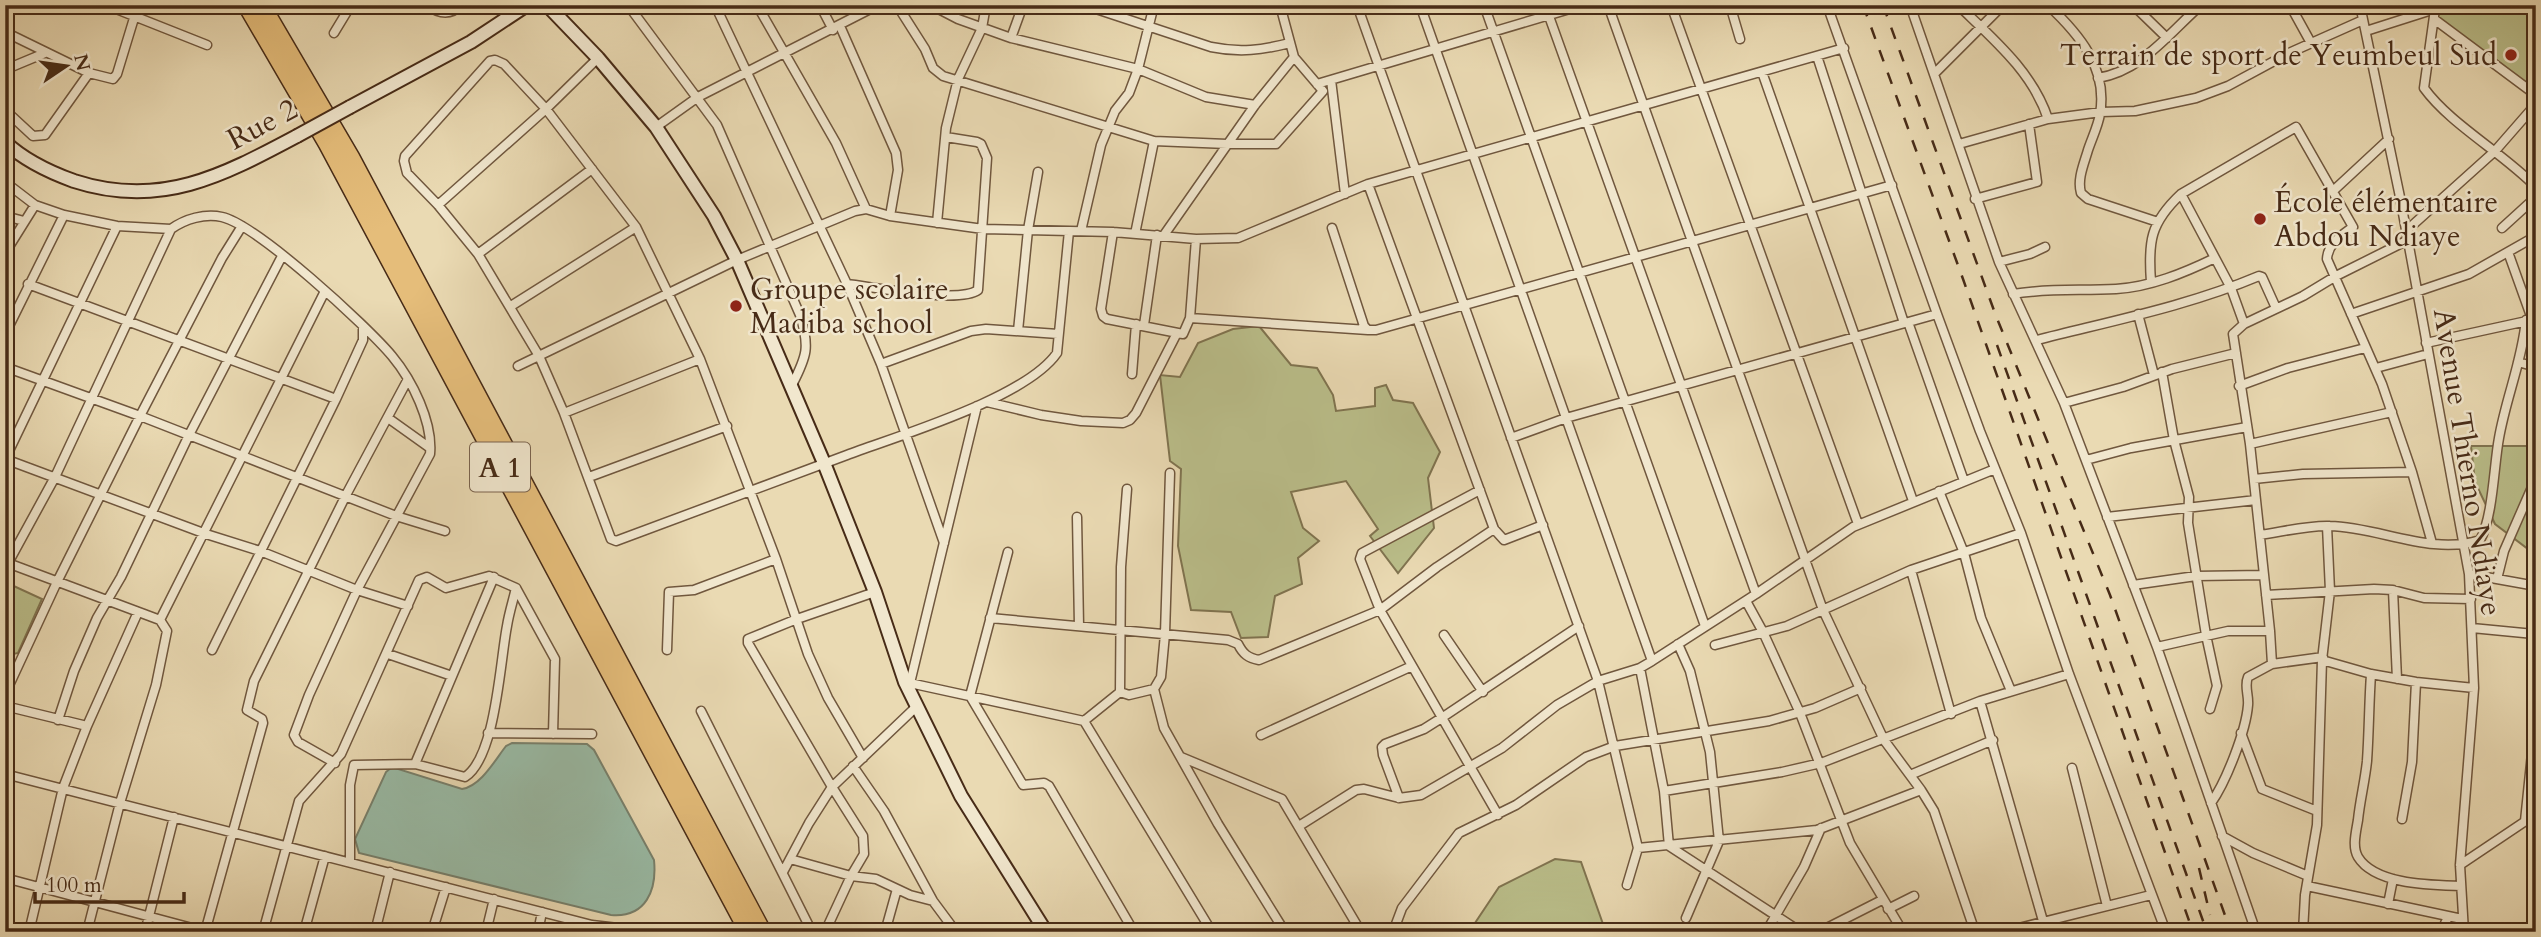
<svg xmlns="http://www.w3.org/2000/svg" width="2541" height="937" font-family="Cardo,serif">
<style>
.green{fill:#babe8a;stroke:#807450;stroke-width:2}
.water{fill:#99bba6;stroke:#78816d;stroke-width:2}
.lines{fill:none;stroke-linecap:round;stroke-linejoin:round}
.street-casing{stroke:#70573e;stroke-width:11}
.secondary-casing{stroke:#472b17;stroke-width:16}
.highway-casing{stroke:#472b17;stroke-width:19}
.street{stroke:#f1e7ce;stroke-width:8}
.secondary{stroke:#f1e7ce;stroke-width:12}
.highway{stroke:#e5bd7a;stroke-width:16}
.rail{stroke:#472b17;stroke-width:2.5;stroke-dasharray:12 12;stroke-linecap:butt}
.secondary-bridge-casing{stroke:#472b17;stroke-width:16;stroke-linecap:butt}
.secondary-bridge{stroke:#f1e7ce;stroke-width:12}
.poi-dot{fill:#8f2418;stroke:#f1e7ce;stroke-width:2.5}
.labels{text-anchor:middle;stroke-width:5;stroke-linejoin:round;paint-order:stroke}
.shield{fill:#f1e7ce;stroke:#7a634e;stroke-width:2}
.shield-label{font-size:28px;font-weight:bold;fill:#472b17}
.poi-label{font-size:30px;fill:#472b17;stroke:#f1e7ce;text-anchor:start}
.street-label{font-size:30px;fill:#472b17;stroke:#f1e7ce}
</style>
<rect width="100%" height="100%" fill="#eadab3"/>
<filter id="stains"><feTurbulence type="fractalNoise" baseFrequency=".00286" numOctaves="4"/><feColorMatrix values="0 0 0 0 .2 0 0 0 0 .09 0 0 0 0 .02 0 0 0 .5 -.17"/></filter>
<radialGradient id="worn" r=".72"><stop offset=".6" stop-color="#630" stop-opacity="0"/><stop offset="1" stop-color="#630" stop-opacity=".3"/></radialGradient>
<path class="green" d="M2440,5h96v85l-98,-69 -2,-11z
M1259,326l32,39 26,3 16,27 3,16 39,-5v-18l11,-3 7,15 20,3 27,49 -12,26 6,50 -36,45 -28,-37 8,-7 -32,-48 -55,11 12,36 16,13 -21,17 4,26 -27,12 -7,41 -27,1 -10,-26 -40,-2 -13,-64 3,-77 -11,-8 -10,-86 20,2 18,-34 35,-14z
M2471,446h55l10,4v102l-8,-3 -33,-25 -20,-42z
M5,582l37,17 -24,54 -13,3z
M1555,859l26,3 22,62 22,5 12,-2 1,5h-169l30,-45z"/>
<path class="water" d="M512,743l75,1 7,6 60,110c3,30 -8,58 -43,55l-252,-62 -4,-14 31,-67 6,-5 70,22c19,-3 33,-29 44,-43z"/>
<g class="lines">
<defs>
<path id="street" d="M106,5l101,40
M427,5c12,9 23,11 34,0
M628,5l89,120 83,190c10,32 7,41 -8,70
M715,5l132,279 34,80 63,179
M757,5l79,138 30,66
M820,5l13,25
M897,5l28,44 8,19 10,8 211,65 73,3h49l47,-53 -29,-34 -14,-52
M931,5l27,14 53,19 127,31 68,28 49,8
M1084,5l127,42c29,6 51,3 79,-4
M1357,5l241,676 40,167 -11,37
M1420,5l232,656
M1484,5l221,621
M1545,5l211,589
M1608,5l215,605 61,130 37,50 13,21 41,121
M1671,5l187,519
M1730,5l10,34
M1782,5l8,4 14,-4
M1827,5l110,309 43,117 41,102 48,141 97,258
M1910,5l89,257 65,141 93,244 99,285
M1958,5c34,33 75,67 90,114
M2048,5c31,29 60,63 52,109 -2,12 -8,24 -12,36 -4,14 -11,29 -7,43l7,6 70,23
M2133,5l34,33
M2290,5l21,38
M2360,5l40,192 69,377 5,114 -14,177 4,67
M2435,9l-11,79c26,36 79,65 112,99
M2434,19l102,76
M840,26l56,127 2,17 -8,46
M2366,31l69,-22 3,-4
M5,32l84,41 24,6 4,-5 21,-69
M334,33l17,-28
M1011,38l12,-33
M1817,56l87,267
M9,68l36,-15
M1762,72l151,429
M1934,74l69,-69
M2098,78c44,-7 71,-45 103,-73
M1331,80l14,114
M1317,84l266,-79
M5,110l28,26 12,-1 44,-62
M656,127l42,-30 180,-92
M1959,144l89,-25 53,-7 34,-1 61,-13 32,-12 61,-33 74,-33
M5,182l30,23
M1368,184l126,345 10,11 39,-15
M2333,191l56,-52
M2181,194l50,94 13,36
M1975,199l62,-17 -8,-58
M438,205l108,-96 52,-51
M5,216l19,5
M937,223l9,-95 12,-49 24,-51 4,-23
M1332,228l32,98 4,4h8l516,-145
M2502,228l34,-31
M1081,231l20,-86 14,-34 14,-18 9,-24 16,-64
M2406,231l89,-80 41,-47
M1113,232l-12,77 2,7 4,3 76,15 7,-16 6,-79
M1135,234l19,-93
M1164,235l91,-130 39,-48
M2508,252l24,67
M5,253l30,-48 29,10
M478,254l114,-85
M1999,262l31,-8 15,-7
M2151,282c-3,-40 -1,-59 30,-88l115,-67 57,100c-12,9 -25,16 -26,32l55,125 30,88
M28,284l308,115
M847,284c27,3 112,20 131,6l9,-132 -6,-14 -4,-2 -31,-5
M2013,294c35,-6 68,-3 103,-5 34,-2 68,-16 99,-31
M511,306l125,-79
M2138,314l16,61
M2351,314l118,-40 67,-38
M1190,318l178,12
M1908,322l56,159
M1144,325l13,-90
M1018,331l10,-101 10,-58
M5,334l59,-119 53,11 54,3
M2037,340c74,-19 151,-34 222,-64l3,1 14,31
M2426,343l110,-24
M2518,362l18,5
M881,364l90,-33 15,-2 72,5
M518,366l219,-106 118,-49 11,-2 24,7 93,13 130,3 83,7 42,-1 130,-54 476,-136
M5,367l135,49 256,100 49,15
M2376,368l52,-14
M2162,372l12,68 15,57 -1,26 18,112 11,51 -7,23
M1132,374l4,-50
M2239,386l49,-18 77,-20
M987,402l54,13 40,6 42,2 7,-3 6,-7 41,-80
M2064,403l59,-16 49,-18 64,-16
M564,413l136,-54
M388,418l42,30
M1511,438l55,-20 371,-104
M2250,444l142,-32
M5,459l201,75 54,17 97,39 51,16
M5,459l112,-233
M2086,460l45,-12 116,-21
M589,477l138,-51
M2254,479l49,-5 109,-2 20,71
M1480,490l-118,63 -2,6 20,51 118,205
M1939,491l25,62 17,65 30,73
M1077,517l2,109
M2107,517l149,-17
M2260,535c22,-3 47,-10 70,-9 49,1 102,30 150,14 13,-22 14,-76 19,-102 7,-40 23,-77 27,-118
M1008,552l-38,144 53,89 21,-2 5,3 85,146
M5,562l155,58 7,11 -11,54 -36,118 -33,129
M8,563l47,-86 116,-248c14,-10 34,-16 51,-12 35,8 144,108 170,139 20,24 41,66 38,98l-73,136 -48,105 -15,40 4,7 37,21
M1911,570l40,144
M2469,574l67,12
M2497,579l7,-28 32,-73
M2133,585l63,-9 68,-1
M2393,590l4,89
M2266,595l108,-6 19,1 31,8 47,1
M1746,601l17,31 37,81 50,130 53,89
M2536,615v24
M990,618l238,22 10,4c5,10 10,14 21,16l121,-50 57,-43 57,-38
M160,620l165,-329
M2472,628l62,6
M1444,635l39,57
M1678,644l12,27 20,81 9,89 -33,77
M1715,645l72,-19 124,-56 110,-37
M2157,647l71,-16h42
M212,650l124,-251 27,-59v-13
M667,650l2,-58 25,-2 82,-31
M388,654l64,22
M2322,660l49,14 45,8 58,6
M2272,664l-2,-33 -20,-187 -17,-110 11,-10 59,-28 33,-20 72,-36
M1640,668l24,123 5,55 132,86
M2371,674c-2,29 -2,59 -4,87 -2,20 -7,39 -9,59 -2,12 -6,27 0,37 17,28 74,28 102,29
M905,682l179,39 128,211
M910,683l67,-277
M1154,689l10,39 54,96 67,108
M1120,692l9,3 25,-6 7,-12 4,-43 5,-161
M1120,692l1,-125 6,-78
M5,694l52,-112 83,-166 82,-158 20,-32
M1980,701l63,220
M5,706l82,20
M701,711l111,221
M58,720l16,-49 23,-53 24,-41 68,-142 93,-179
M1084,721l36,-29
M488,733l104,1
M2241,733l21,56 55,22
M1261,735l151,-69
M1181,757l101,42 79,133
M863,758l-35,-60 -20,-44 -32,-95 -76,-200 -64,-132 -90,-118 -42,-45 -9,-4 -5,1 -85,95 -1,5 3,12 31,32 40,49 61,102 25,57 47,126 5,2c77,-28 154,-57 231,-86 53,-20 179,-57 210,-102l12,-122
M415,764l79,-187
M853,766l31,45 49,90 23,31
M2072,768l35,138
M5,774l587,151 60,7
M1910,775l83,-35
M1664,791l118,-19 39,-9 159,-62 89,-27
M1399,798l-16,-43 -1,-8 3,-3 39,-15 19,-12 136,-91
M2211,803c15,-21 35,-72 37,-98 1,-10 -4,-19 0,-28l24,-13 51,-7
M2402,819l10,-57 4,-80
M2525,821l11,-106
M1299,826l57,-36 8,-1 35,9 22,-3 81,-47 55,-43 41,-24 42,-13 12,-7 104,-67 97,-67 142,-58
M2222,836l31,17 55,23
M1638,848l179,-18 104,-40
M790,859l61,17 25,3 34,16 23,6
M350,862v-77l4,-20 61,-1 50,13c31,-20 35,-116 42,-151 2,-13 6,-25 9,-38
M2460,865l76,-51
M783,872l26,-49 23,-36 84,-80
M5,878l202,54
M2307,886l155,33
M2388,904l5,-25
M1888,909l26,-13
M2255,930l17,2
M29,932l34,-144 24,-62 51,-114
M145,932l29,-115
M205,932l58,-209 -1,-4 -15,-9 7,-29 92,-186 62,-116
M263,932l36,-131 42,-47 78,-174 8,-3 19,11 43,-12 27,12 39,71 -2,75
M304,932l21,-76
M375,932l15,-60
M432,932l14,-45
M486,932l8,-33
M538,932l4,-20
M825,932l26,-56 13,-22 -1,-18 -31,-49 -84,-144v-4l49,-20 78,-27
M885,932l12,-43
M1393,932l9,-24 57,-75 57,-28 70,-48 29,-11 154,-25 46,-13 46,-20
M1766,932l38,-65 17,-39
M1819,932l63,-32
M2003,932l148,-37
M2303,932l2,-37 12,-70 5,-165 8,-69 -3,-65
M2441,932l7,-15"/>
<path id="secondary" d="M547,5l51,53 58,69 58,89 23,44 87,203 51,129 30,90 56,114 85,136
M350,107l121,-65 56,-37
M5,142c20,19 44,30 69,39 86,28 148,-5 223,-45"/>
<path id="highway" d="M246,5l81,139 421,788
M262,5l89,152 412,775"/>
</defs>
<use href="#street" class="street-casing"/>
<use href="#secondary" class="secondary-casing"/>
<use href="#highway" class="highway-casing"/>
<use href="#street" class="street"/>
<use href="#secondary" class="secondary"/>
<use href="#highway" class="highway"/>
<path class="rail" d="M1863,5l100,274 230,653
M1883,5l113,311 114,279 121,337
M1997,345l210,587
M2199,868l11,47"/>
<defs>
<path id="secondary-bridge" d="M297,136l53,-29"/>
</defs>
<use href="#secondary-bridge" class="secondary-bridge-casing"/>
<use href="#secondary-bridge" class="secondary-bridge"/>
</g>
<g class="poi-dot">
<circle cx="2511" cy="55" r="7"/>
<circle cx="2260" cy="219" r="7"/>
<circle cx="736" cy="306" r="7"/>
</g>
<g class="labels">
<rect class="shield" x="470" y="442.5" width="60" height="49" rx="5"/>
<g class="shield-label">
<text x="500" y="477">A 1</text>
</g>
<g class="poi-label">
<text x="2497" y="65" text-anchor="end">Terrain de sport de Yeumbeul Sud</text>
<text x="2274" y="212">École élémentaire<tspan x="2274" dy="34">Abdou Ndiaye</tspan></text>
<text x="750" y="299">Groupe scolaire<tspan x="750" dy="34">Madiba school</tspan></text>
</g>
<g class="street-label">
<text transform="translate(262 124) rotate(-28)" y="10">Rue 2</text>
<text transform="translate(2468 462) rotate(81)" y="10">Avenue Thierno Ndiaye</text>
</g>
</g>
<rect width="2541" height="937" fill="none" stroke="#eadab3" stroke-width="28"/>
<rect x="7" y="7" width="2527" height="923" fill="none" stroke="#472b17" stroke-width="3.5"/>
<rect x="14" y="14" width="2513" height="909" fill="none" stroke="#472b17" stroke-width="2"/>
<g transform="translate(66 66) rotate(77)" stroke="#f1e7ce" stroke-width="5" paint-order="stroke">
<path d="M0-5L12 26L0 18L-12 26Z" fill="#472b17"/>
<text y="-10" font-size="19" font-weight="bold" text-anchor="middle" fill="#472b17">N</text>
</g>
<path d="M35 892v10h149v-10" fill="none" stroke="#472b17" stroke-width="3.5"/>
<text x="46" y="892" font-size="21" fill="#472b17" stroke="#f1e7ce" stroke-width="5" paint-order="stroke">100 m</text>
<rect width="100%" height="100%" filter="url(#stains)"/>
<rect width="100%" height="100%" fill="url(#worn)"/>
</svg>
